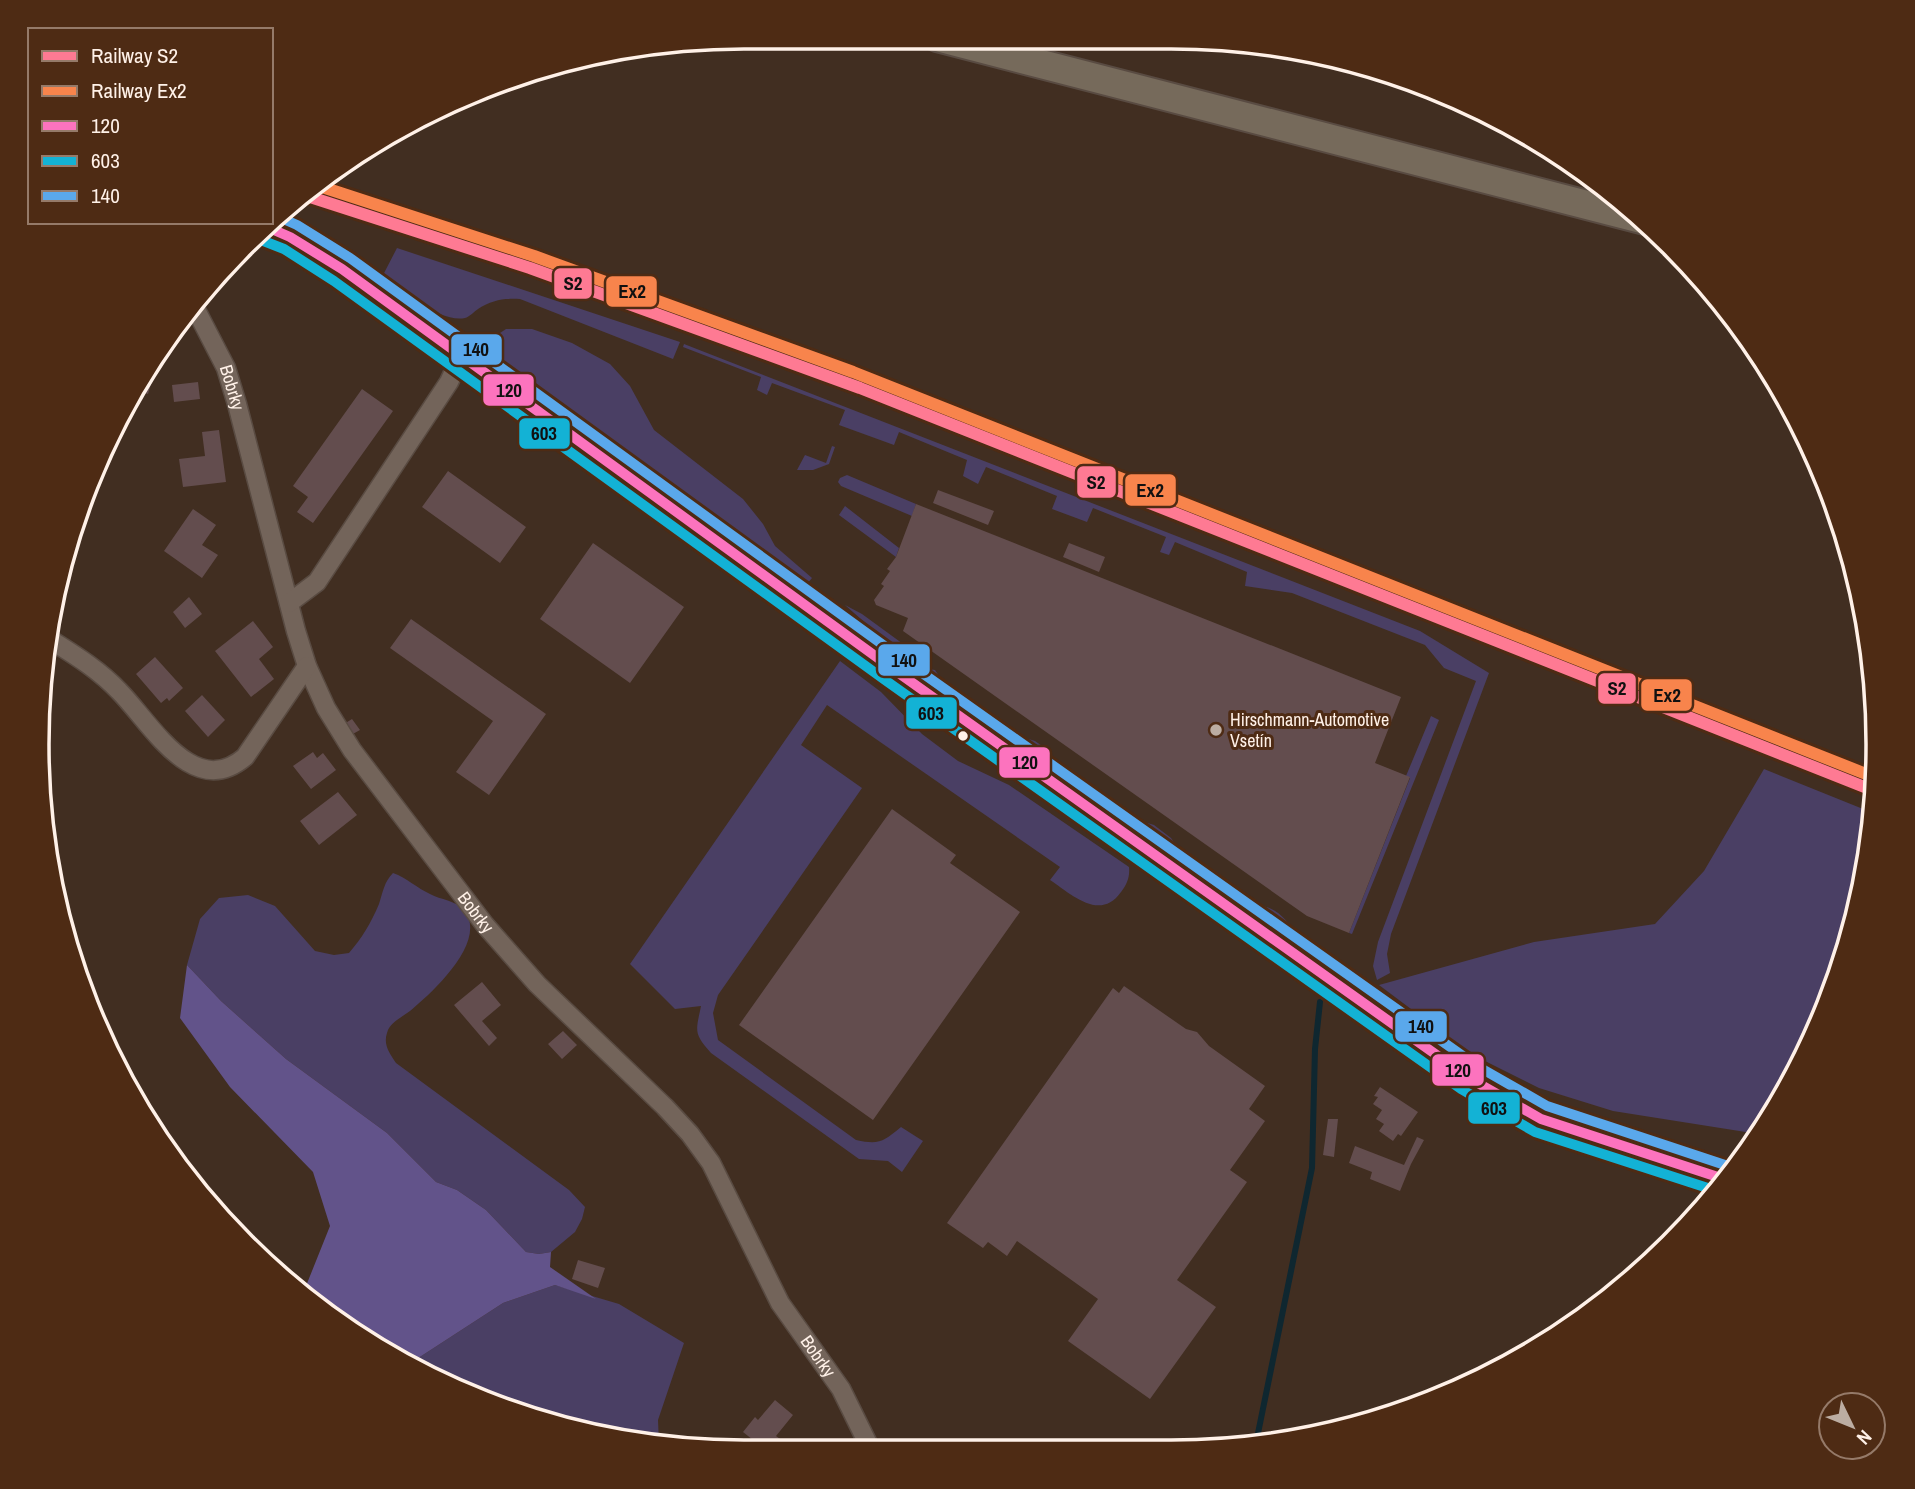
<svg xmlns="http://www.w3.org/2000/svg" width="1915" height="1489" font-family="'Archivo Narrow',sans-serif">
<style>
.green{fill:#4a3f64}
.forest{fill:#62538a}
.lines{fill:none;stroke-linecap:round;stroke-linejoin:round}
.stream{stroke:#0f2730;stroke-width:6}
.building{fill:#634d4e}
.minor-casing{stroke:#594b42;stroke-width:21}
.tertiary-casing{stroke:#594b42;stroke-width:26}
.primary-casing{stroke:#594b42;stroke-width:32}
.minor{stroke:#73645a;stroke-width:18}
.tertiary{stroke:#73645a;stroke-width:23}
.primary{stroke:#766a5b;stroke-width:28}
.bus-1-casing{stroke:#4e2b14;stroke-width:16}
.bus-2-casing{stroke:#4e2b14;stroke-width:16}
.bus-3-casing{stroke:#4e2b14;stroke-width:16}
.bus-1{stroke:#fc73be;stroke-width:10}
.bus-2{stroke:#13b2d5;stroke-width:10}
.bus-3{stroke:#5aa8eb;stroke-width:10}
.rail-1-casing{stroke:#4e2b14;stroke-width:18}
.rail-2-casing{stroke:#4e2b14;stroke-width:18}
.rail-1{stroke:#fe7a93;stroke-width:12}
.rail-2{stroke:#f8844c;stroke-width:12}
.poi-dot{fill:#bcada2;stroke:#4e2b14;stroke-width:2.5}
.bus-dot{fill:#fff1e8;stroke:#4e2b14;stroke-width:2.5}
.labels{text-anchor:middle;stroke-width:6;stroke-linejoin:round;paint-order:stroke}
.street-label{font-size:18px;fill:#fff1e8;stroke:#4e2b14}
.poi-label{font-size:18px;fill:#fff1e8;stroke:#4e2b14;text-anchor:start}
.rim{fill:none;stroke:#fff1e8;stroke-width:3.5}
.line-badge{stroke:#4e2b14;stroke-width:2.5}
.pale-badge-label{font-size:19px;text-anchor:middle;font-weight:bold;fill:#111}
</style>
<rect width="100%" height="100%" fill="#412e21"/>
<path class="green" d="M1209,38l189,36 7,4z
M397,248l283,94 -7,17 -153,-60c-15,-1 -28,1 -42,10 -3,2 -9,8 -13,9 -24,5 -65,-27 -83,-41z
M506,329h26l40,14 38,21 20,22 24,44 89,69 20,25 12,22 37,32 -5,6 -57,-29 -92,-76 -122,-92 -39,-25 -7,-14 4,-11z
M684,344l736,287 69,42 -98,261 -4,20 3,19 -13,7 -4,-14 5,-24 98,-261 -32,-13 -19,-23 -133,-52 -47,-7 2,-14 -72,-30 -6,13 -9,-3 6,-15 -73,-29 -6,14 -35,-13 5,-13 -71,-29 -8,17 -15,-8 4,-16 -68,-28 -5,13 -55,-20 6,-15 -73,-27 -5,12 -10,-5 4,-13 -78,-30z
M832,446l3,1 -6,17 -16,6h-16l8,-15 21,8z
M847,475l69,29 -4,12 -71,-30 -3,-4 2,-4z
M845,506l54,42 -3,9 -57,-42z
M845,605l17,9 63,46 -19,-1z
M840,661l41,31 41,42 36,27 51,24 120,82c1,10 -2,17 -8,25 -21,30 -50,2 -71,-12l10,-13 -233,-162 -26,40 61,43 -144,207 -5,18 5,27 138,100c23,5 27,2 45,-13l22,14 -21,31 -14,-11 -29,-2 -148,-106c-18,-20 -15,-22 -10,-47l-26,3 -45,-45z
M909,666l26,4 10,15 71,50 19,6 13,9 15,20 75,50 16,5 17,13 11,16 74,51c25,2 29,18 46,31 9,7 19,13 29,19l-6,11z
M1431,716l8,4 -87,214 -3,-1 61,-155 -4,-2z
M1764,769l109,44 -19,114 -49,130 -45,73 -8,3 -139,-22 -74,-23 -68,-34 -92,-69 155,-43 121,-18 49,-53z
M393,873c14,5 24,15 37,21 11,6 25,6 34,16 25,31 -32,83 -54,101 -9,7 -20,11 -23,22 -4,12 3,21 9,30l173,127 16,17 -3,12 -7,13 -24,20 -12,2 -13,-2 -40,-42 -29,-20 -21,-8 -49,-49 -101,-74 -65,-58 -34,-36 13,-46 19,-21 29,-3 27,11 40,45 19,4 15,-2c13,-15 22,-30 30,-49 4,-12 5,-22 14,-31z
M555,1285l64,19 65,39 -26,77 1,24 -52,-5 -133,-40 -65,-35 94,-61z"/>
<path class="forest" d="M187,965l34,36 65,58 101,74 49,49 21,8 29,20 40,42 13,2 12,-2 -1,15 46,32 -41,-14 -52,18 -94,61 -58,-31 -47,-42 26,-65 -17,-54 -83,-85 -50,-69z"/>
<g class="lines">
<path class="stream" d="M1256,1443l56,-275 3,-119 5,-47"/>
</g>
<path class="building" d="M144,374l9,3 -5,17 -15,-5z
M198,382l2,17 -26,3 -2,-17z
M362,389l31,22 -80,112 -16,-11 11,-15 -15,-11z
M219,430l7,52 -43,5 -4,-28 26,-3 -3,-24z
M448,471l78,56 -26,36 -78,-56z
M938,490l56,21 -6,14 -55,-22z
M916,504l485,193 -26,66 35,14 -61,156 -42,-17 -404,-285 5,-13 -32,-13 -2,-5 10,-14 -3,-2 9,-13 -3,-2 9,-12z
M193,509l23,16 -14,20 16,10 -16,23 -38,-27z
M593,543l91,64 -54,76 -90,-64z
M1069,543l36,14 -6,15 -36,-15z
M189,597l13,17 -17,14 -12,-16z
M411,619l135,95 -57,81 -33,-23 37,-51 -103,-73z
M253,621l20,26 -14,12 15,20 -23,18 -36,-46z
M155,657l28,31 -14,13 -2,-3 -6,5 -25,-29z
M202,695l23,25 -17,17 -23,-26z
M352,719l8,11 -9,5 -7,-11z
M313,752l4,6 6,-5 13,17 -25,19 -18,-23z
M338,792l19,23 -38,30 -19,-24z
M892,809l64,46 -6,8 70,49 -147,208 -134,-95z
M482,982l19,23 -19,16 15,17 -8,8 -35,-41z
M1124,986l62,43 11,3 12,14 56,40 -16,23 16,12 -35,49 17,12 -70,98 39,27 -66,92 -82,-58 30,-42 -81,-58 -10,15 -19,-14 -5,6 -36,-25 166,-235 6,5z
M563,1031l14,14 -15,14 -14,-15z
M1380,1087l38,25 -17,24 -3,-2 -5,7 -14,-10 5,-7 -8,-5 6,-9 -9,-6 5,-7 -4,-1z
M1328,1119h10l-4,38 -11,-2z
M1417,1137l7,3 -13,24 -11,27 -30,-12 2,-7 -23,-9 6,-17 49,19z
M578,1260l27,8 -7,20 -26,-9z
M775,1400l18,15 -17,21 11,8 -7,8h-12l-25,-20 12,-15 3,3z"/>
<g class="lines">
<defs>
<g id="minor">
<path id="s1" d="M195,308l31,60 11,36 59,227 11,35 19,42 26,42 133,175 52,59 128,123 25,27 21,29 69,140 61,86 31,63"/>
<path d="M289,603l28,-21 132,-200 12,-26"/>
<path d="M54,642c24,15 46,29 65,49 32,32 74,110 126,66l62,-91"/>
</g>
<path id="tertiary" d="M267,227l23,10 52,32 551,400 576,409 72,41 186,61"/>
<path id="primary" d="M937,37l708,183"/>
</defs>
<use href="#minor" class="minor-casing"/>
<use href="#tertiary" class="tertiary-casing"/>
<use href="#primary" class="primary-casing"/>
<use href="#minor" class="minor"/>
<use href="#tertiary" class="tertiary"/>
<use href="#primary" class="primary"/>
<defs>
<path id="bus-1" d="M267,227l23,10 52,32 551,400 576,409 72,41 186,61"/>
<path id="bus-2" d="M261,240l23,9 50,32 551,399 576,409 74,43 182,59"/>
<path id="bus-3" d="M279,217l18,8 53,33 551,400 576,408 70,40 184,61"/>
</defs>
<use href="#bus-1" class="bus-1-casing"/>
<use href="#bus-2" class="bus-2-casing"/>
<use href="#bus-3" class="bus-3-casing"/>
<use href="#bus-1" class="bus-1"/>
<use href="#bus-2" class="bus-2"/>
<use href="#bus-3" class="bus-3"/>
<defs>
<path id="rail-1" d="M307,196l223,72 330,120 1017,404"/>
<path id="rail-2" d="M319,186l215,70 319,116 1023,406"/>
</defs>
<use href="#rail-1" class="rail-1-casing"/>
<use href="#rail-2" class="rail-2-casing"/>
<use href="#rail-1" class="rail-1"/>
<use href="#rail-2" class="rail-2"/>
</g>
<circle class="poi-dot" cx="1216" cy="730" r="7"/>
<circle class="bus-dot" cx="963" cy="736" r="6"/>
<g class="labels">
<g class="street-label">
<text dy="6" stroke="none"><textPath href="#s1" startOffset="88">Bobrky</textPath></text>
<text dy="6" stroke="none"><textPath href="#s1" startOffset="676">Bobrky</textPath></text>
<text dy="6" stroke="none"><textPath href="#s1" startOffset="1242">Bobrky</textPath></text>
</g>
<g class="poi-label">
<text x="1230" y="726">Hirschmann-Automotive<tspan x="1230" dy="21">Vsetín</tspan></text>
</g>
</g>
<path d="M0 0H1915V1489H0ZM744 49H1171A695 695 0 0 1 1866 744V745A695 695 0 0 1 1171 1440H744A695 695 0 0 1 49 745V744A695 695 0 0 1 744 49Z" fill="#4e2b14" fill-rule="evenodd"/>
<path class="rim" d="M744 49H1171A695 695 0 0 1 1866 744V745A695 695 0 0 1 1171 1440H744A695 695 0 0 1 49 745V744A695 695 0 0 1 744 49Z"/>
<g class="line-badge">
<rect x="553" y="267" width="40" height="33" rx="7" fill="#fe7a93"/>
<rect x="605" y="275" width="53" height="33" rx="7" fill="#f8844c"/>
<rect x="450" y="333" width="53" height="33" rx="7" fill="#5aa8eb"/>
<rect x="482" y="373" width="53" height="34" rx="7" fill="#fc73be"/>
<rect x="518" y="417" width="53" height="33" rx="7" fill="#13b2d5"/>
<rect x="1076" y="465" width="41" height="34" rx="7" fill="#fe7a93"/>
<rect x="1124" y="473" width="53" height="34" rx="7" fill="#f8844c"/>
<rect x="877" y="643" width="54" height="34" rx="7" fill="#5aa8eb"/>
<rect x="1597" y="672" width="40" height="33" rx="7" fill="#fe7a93"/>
<rect x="1640" y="678" width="53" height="34" rx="7" fill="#f8844c"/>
<rect x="905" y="696" width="53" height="34" rx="7" fill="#13b2d5"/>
<rect x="998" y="746" width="53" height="33" rx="7" fill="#fc73be"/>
<rect x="1394" y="1010" width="54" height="33" rx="7" fill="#5aa8eb"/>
<rect x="1431" y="1053" width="54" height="34" rx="7" fill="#fc73be"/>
<rect x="1467" y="1091" width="54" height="34" rx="7" fill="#13b2d5"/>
</g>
<g class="pale-badge-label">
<text x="573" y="290">S2</text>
<text x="632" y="298">Ex2</text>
<text x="476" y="356">140</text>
<text x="509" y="397">120</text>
<text x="544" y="440">603</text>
<text x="1096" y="489">S2</text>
<text x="1150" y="497">Ex2</text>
<text x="904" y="667">140</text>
<text x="1617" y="695">S2</text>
<text x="1667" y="702">Ex2</text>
<text x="931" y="720">603</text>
<text x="1025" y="769">120</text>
<text x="1421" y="1033">140</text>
<text x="1458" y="1077">120</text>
<text x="1494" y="1115">603</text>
</g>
<rect x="28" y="28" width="245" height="196" fill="#4e2b14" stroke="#957a69" stroke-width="2"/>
<rect x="42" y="51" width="35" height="10" fill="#fe7a93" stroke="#957a69" stroke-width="2"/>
<text x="91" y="63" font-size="21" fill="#fff1e8">Railway S2</text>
<rect x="42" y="86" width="35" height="10" fill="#f8844c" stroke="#957a69" stroke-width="2"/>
<text x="91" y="98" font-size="21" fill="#fff1e8">Railway Ex2</text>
<rect x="42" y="121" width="35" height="10" fill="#fc73be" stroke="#957a69" stroke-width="2"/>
<text x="91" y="133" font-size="21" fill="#fff1e8">120</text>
<rect x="42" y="156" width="35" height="10" fill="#13b2d5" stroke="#957a69" stroke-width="2"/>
<text x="91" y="168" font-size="21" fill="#fff1e8">603</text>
<rect x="42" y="191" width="35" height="10" fill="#5aa8eb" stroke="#957a69" stroke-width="2"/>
<text x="91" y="203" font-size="21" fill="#fff1e8">140</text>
<g transform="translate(1852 1426) rotate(133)"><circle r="33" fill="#4e2b14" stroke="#957a69" stroke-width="2"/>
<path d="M0-5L12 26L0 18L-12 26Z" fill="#bcada2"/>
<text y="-10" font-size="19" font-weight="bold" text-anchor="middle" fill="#fff1e8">N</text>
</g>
</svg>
